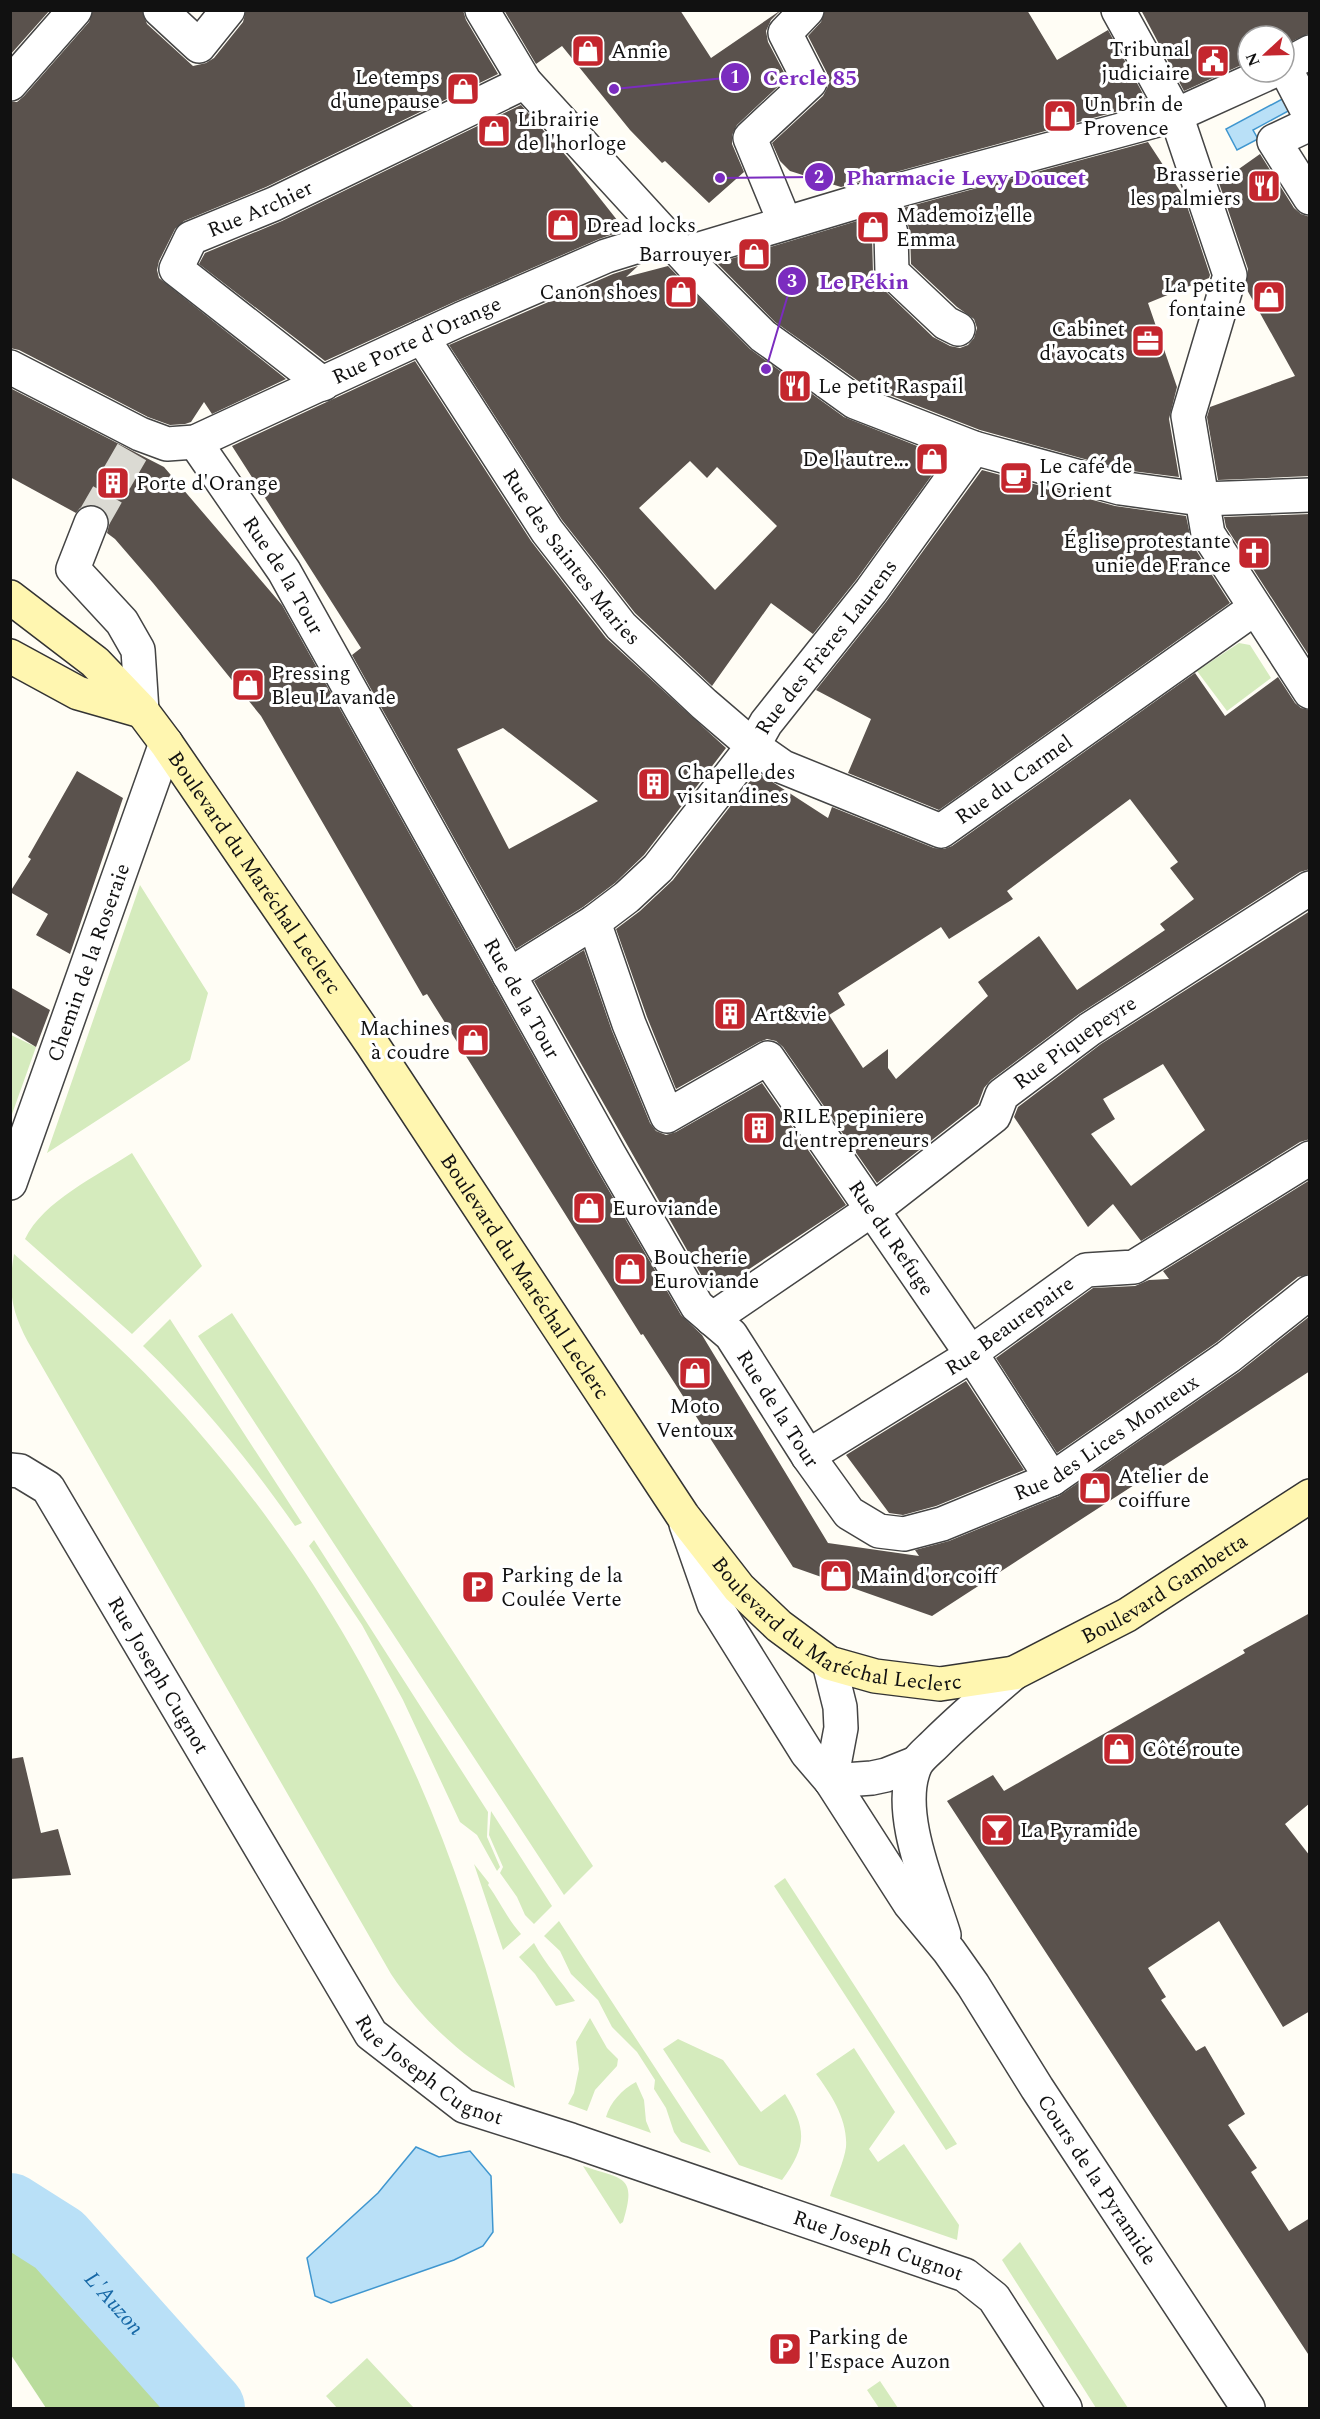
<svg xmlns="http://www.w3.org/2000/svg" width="1320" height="2419" font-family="Spectral,serif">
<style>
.green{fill:#d5ebbd}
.forest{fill:#b9dc9c}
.water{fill:#b9e0f7;stroke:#3f96cf;stroke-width:1.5}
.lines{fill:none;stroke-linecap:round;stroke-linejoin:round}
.river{stroke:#b9e0f7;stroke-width:72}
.building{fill:#5a524d;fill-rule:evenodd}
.street-tunnel{stroke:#dbdad3;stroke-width:33;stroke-dasharray:33 16;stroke-linecap:butt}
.street-casing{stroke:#444;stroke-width:36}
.secondary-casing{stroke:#333;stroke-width:36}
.street{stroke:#fff;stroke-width:33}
.secondary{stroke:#fff6b0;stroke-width:33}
.labels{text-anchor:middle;stroke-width:6;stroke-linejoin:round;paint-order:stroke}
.poi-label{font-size:21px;fill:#111;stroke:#fff;text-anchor:start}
.street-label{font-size:21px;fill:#111;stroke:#fff}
.water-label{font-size:22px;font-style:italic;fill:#1768a6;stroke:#fff}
.leader{fill:none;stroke:#7b2cbf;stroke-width:2}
.callout-dot{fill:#7b2cbf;stroke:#fff;stroke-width:2}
.mark-label{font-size:18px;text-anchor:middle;font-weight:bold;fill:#fff}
.callout-label{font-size:22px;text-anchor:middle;font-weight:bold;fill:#7b2cbf;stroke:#fff;stroke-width:6;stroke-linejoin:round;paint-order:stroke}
</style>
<rect width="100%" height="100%" fill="#fffdf5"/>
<path class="green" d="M1239,643l11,2 21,33 -44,33 -30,-40z
M140,885l68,108 -18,67 -143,93z
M11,1035l25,12 -25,70z
M132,1153l70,113 -70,68 -107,-95c18,-38 72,-63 107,-86z
M14,1254c50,44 101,87 146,135 187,200 300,433 355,699 -51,-30 -91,-65 -124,-114l-363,-632c-17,-32 -20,-52 -14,-88z
M232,1313l361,553 -29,29 -366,-559z
M170,1319l132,204 -7,3c-45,-64 -95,-126 -152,-180z
M314,1540l174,272 -1,25 13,30 -3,4 -20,-36 -17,-13 -57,-122 -41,-75 -53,-79z
M491,1811l61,95 -18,18 -9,-9 -8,-18 -17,-24 3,-6 -14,-32z
M474,1864l15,19 -1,2c13,18 18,32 33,49l-18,16z
M785,1878l172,266 -11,6 -172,-264z
M559,1921l152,232 -30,-11 -7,-10 -8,-24 -12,-19 1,-9 -18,-28 -25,-25 -14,-27 -27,-26 -11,-23 -16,-15z
M534,1943c12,22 27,38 41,58l-19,5 -21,-32 -16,-17z
M590,2018l17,30 11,11 -1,7 -22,24 -8,21 -19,-7 6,-11 5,-24 -3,-27z
M678,2039l45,21 38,52 24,-18c22,35 22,52 -3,86l-43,-15 -76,-116z
M854,2048l41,64 -26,37 9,13 26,-18 55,81 -2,15 -127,-44c5,-16 14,-34 16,-49 2,-27 -15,-53 -30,-73z
M636,2082l8,18 2,21 5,12 -45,-16c4,-14 16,-28 30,-35z
M583,2166c41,14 54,9 40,56l-3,2z
M1020,2242l108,166h-32l-94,-148z
M367,2358l47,50h-77l-11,-12z
M880,2381l18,27h-19l-12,-18z"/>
<path class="forest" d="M10,2224l41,24 142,160h-147l-35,-53z"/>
<path class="water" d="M1286,97l6,12 -39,21 5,9 -21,11 -11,-21z
M416,2147l23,10 31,-6 21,25 2,56 -10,14 -29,14 -123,43 -16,-7 -8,-38 71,-65z"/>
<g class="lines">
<path class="river" id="s1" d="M10,2209l49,31 150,168"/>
</g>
<path class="building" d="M10,10h40l-40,45z
M93,10h49l5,14 46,42 13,-3 8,-5 29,-36 3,-12h217l3,10 32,54 -232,113 -82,34 -9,8 -16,32 -2,9 2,8 127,101 -74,35 -8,-12 -13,20 -6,2 -15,1 -22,-8 -129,-67 -9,-2v-246h7l7,-6 65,-74z
M504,10h176l31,48 70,-48 -10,10 -5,11 2,11 19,36 -50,47 -5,10v9l12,28 -35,31 -44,-42 -3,2 -32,-33 -68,-84 -26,18z
M825,10h202l30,50 51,-30 40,73 -307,84 -51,-16 -10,-10 -8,-18 51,-47 5,-10 -1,-13 -19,-37 13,-14z
M1141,10h169v23l-26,12v-9h-36v26l-64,29z
M521,105l47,53 57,72 -26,9 -145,63 -129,59 -126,-97 6,-11 77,-32z
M1148,142l36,55 26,78 -1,3 -61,25 29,84 -8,32 10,58 -55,-7 -144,-40 -116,-45 -89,-63 -58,-59 150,-45 5,18 1,37 6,12 54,52 17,9 10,2 8,-3 6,-7 3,-10 -3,-9 -17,-12 -46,-43 -1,-32 -7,-24z
M1260,154l34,54 7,6 9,3v259l-92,4 -11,-63 3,-10 85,-31 -49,-88 2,-19 -29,-86z
M638,266l-12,11 42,-11 82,83 94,68 101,40 -89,123 -43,54 -42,-31 -59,83 -77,-73 -73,-93 -113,-175 164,-71zM690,461l17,17 10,-11 60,59 -62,64 -76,-82z
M415,361l116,180 75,97 120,110 -82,107 -29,28 -32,24 -67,42 -164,-294 9,-7 -129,-202zM503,728l95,73 -89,48 -52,-100z
M10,388l154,79 118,138 311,558 88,152 21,20 126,208 91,13 -4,-6 34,-9 110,-45 180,-124 71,-56v55l-378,245 -139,-49 -150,-233 -2,1 -214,-341 -4,2 -162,-280 -108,-133 -38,-44 -8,-6 3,-12 -5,-10 -8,-6 -8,-1 -9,4 -4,5 -66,-36z
M982,470l133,36 71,10 6,28 38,59 -291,207 -91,-37 23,-54 -55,-29 70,-88z
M1310,514v143l-84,-130 -2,-10z
M1195,673l30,43 53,-39 17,26 6,5 9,2v159l-10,3 -221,142 -88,66 -7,8 -6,16 -101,79 -94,-136 -7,-6 -9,-2 -8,3 -83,47 -29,-72 -31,-88 24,-18 33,-31 84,-108 71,46 4,-11 102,41 10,1 8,-3zM1130,799l48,63 -8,6 24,31 -34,25 5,6 -88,60 -38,-54 -61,46 10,14 -92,83 -8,-11v-19l-25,19 -34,-53 16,-10 -7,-12 103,-66 8,12 64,-40 -6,-8z
M77,771l46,27 -53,156 -34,-19 12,-21 -38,-22 21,-33 -3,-2z
M1310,911v228l-10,3 -159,99 -28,-37 -25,23 -74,-110 4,-10 83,-63zM1163,1064l42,66 -74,56 -40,-52 24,-15 -12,-20z
M584,950l28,81 38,92 6,8 10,4 10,-3 86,-49 84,122 -127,84 -11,-14 -5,3 -169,-297z
M10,987l40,23 -14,37 -26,-16z
M1310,1180v94l-12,3 -81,65 -160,111 -61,-95 97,-70 42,-2 14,-6 20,-1 -6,-8z
M966,1381l58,89 -88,36 -33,9 -14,-2 -43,-58z
M1310,1613v190l-25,21 25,32v155l-27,16 -64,-106 -71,47 18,29 -5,3 35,51 9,-5 40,68 -17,11 29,43 -6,4 38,59 21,-13v139l-363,-556 46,-26 11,16 241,-138 -2,-3z
M23,1757l18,76 17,-4 13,46 -61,4v-120z"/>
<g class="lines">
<path class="street-tunnel" d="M91,523l42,-73"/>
<defs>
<g id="street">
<path d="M160,10l39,36 29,-36"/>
<path d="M482,10l43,72 176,192 62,62 92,66 119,46 146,40 81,11 109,-4"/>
<path d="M1118,10l58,105 54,160 -42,141 20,118 102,158"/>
<path d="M1284,66l26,50"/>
<path d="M1284,66l26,-14"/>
<path d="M10,84l65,-74"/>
<path d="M1310,124l-36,17 36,57"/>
<path d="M880,195l11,38 1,39 54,51 12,6"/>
<path d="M785,223l-35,-85 60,-56 -25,-49 22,-23"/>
<path d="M683,254l194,-58 299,-81 95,-43"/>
<path id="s2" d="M422,337l125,194 74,95 83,78 49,42 30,21 158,64 314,-223"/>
<path id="s3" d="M10,367l130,67 27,10 28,-2 266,-123 145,-63 61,-19"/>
<path id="s4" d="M323,384l-147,-115 15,-31 83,-34 251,-122"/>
<path id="s5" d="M195,442l89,129 325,583 88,152 34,29 77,121 41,57 30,18 25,3 38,-10 110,-45 176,-122 82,-65"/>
<path d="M91,523l-18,46 49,53 16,28 4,61"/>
<path id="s6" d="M594,922l35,102 38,92 101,-58 204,297 80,124"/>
<path id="s7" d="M509,975l85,-53 33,-25 31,-29 95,-122 13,-23 105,-132 103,-143"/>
<path id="s8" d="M10,1183l156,-440"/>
<path id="s9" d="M712,1319l174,-119 108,-84 8,-21 88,-66 220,-141"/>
<path id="s10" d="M808,1456l164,-101 11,-11 103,-74 48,-3 176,-109"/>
<path id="s11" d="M10,1470l10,1 28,17 323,546 93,72 107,34 394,135 29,23 71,110"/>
<path id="s12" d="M686,1524l28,80 93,149 24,28 79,123 39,47 24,34 64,103 211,320"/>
<path d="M829,1663l11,44 1,21 -10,53"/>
<path d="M831,1781l41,-3 14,-3 30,-12"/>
<path d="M944,1935c-14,-46 -50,-125 -28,-171 4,-7 13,-14 19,-20 25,-25 52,-48 79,-71"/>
</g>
<g id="secondary">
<path id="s13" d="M10,597l85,65 47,49 24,32 206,301 311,472 56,72 40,38 50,37 46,13 65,8 74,-11 113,-58 183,-119"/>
<path d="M10,656l68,37 63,18"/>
</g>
</defs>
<use href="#street" class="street-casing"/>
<use href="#secondary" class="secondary-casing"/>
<use href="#street" class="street"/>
<use href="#secondary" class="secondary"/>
</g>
<defs>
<symbol id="shop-square" viewBox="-11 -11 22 22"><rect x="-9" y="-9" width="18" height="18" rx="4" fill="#c4262e" stroke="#fff"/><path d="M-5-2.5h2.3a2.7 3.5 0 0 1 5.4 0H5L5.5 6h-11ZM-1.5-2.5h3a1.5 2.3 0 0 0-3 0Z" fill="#fff"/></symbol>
<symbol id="civic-square" viewBox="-11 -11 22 22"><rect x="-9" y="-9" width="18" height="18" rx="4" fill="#c4262e" stroke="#fff"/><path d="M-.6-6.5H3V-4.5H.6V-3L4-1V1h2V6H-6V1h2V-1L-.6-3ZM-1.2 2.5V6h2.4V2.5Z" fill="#fff"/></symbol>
<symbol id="restaurant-square" viewBox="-11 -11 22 22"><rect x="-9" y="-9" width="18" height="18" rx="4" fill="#c4262e" stroke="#fff"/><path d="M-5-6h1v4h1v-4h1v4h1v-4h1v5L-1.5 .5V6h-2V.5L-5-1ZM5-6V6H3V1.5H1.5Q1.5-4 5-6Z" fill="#fff"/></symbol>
<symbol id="office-square" viewBox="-11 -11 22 22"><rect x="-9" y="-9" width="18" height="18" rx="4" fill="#c4262e" stroke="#fff"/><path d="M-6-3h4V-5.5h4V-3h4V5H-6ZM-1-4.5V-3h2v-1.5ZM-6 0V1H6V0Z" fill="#fff"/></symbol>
<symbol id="cafe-square" viewBox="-11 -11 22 22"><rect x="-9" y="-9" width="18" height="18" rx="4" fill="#c4262e" stroke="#fff"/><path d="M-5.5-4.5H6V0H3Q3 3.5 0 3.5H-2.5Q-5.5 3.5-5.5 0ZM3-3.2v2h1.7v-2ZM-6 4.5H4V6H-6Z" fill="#fff"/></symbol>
<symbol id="building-square" viewBox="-11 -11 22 22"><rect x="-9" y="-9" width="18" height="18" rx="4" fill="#c4262e" stroke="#fff"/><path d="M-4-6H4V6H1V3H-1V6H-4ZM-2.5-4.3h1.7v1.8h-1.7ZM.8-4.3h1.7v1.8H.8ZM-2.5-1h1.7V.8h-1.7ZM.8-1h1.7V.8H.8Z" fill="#fff"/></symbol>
<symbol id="church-square" viewBox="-11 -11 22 22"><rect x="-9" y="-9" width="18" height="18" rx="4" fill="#c4262e" stroke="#fff"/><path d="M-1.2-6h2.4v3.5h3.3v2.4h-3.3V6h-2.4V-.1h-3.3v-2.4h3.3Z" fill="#fff"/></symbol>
<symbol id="parking-square" viewBox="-11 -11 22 22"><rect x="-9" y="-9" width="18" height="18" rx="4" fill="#c4262e" stroke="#fff"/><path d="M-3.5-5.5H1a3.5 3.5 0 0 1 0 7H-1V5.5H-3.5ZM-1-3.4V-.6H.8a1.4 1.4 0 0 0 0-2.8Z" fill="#fff"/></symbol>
<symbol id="bar-square" viewBox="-11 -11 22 22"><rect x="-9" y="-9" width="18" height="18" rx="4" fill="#c4262e" stroke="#fff"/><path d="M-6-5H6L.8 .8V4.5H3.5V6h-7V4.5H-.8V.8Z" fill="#fff"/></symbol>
</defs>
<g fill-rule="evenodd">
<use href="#shop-square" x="569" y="32" width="38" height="38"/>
<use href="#civic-square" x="1194" y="42" width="38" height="38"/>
<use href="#shop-square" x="444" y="70" width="38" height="38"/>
<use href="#shop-square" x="1041" y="97" width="38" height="38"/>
<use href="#shop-square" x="475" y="112" width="38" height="38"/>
<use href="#restaurant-square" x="1245" y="167" width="38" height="38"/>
<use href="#shop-square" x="544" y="206" width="38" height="38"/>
<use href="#shop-square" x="854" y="208" width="38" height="38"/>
<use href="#shop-square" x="735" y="235" width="38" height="38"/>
<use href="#shop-square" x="662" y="273" width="38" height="38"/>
<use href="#shop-square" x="1250" y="278" width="38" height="38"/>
<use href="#office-square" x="1129" y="322" width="38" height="38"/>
<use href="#restaurant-square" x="776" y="367" width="38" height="38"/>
<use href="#shop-square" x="913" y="440" width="38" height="38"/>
<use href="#cafe-square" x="997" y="459" width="38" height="38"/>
<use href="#building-square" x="94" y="464" width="38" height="38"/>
<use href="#church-square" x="1235" y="534" width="38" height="38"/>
<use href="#shop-square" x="229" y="666" width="38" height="38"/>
<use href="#building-square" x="635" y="765" width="38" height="38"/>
<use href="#building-square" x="711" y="995" width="38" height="38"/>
<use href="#shop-square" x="454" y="1021" width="38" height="38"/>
<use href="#building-square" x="740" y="1109" width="38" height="38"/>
<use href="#shop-square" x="570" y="1189" width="38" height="38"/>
<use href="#shop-square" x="611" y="1250" width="38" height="38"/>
<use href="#shop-square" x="676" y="1354" width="38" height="38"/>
<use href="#shop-square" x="1076" y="1469" width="38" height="38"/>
<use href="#shop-square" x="817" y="1557" width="38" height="38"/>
<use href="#parking-square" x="459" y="1568" width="38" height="38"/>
<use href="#shop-square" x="1100" y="1730" width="38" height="38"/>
<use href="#bar-square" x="978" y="1811" width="38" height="38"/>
<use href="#parking-square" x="766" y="2330" width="38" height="38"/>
</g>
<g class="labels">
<g class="poi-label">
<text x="1190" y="56" text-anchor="end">Tribunal<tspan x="1190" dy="24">judiciaire</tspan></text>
<text x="611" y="58">Annie</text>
<text x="440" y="84" text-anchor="end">Le temps<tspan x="440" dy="24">d'une pause</tspan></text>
<text x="1083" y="111">Un brin de<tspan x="1083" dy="24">Provence</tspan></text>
<text x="517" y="126">Librairie<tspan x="517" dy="24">de l'horloge</tspan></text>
<text x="1241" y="181" text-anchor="end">Brasserie<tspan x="1241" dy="24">les palmiers</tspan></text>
<text x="896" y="222">Mademoiz'elle<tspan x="896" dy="24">Emma</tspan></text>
<text x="586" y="232">Dread locks</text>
<text x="731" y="261" text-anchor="end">Barrouyer</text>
<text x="1246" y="292" text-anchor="end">La petite<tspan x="1246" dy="24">fontaine</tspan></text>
<text x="658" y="299" text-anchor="end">Canon shoes</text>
<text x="1125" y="336" text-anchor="end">Cabinet<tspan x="1125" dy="24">d'avocats</tspan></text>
<text x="818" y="393">Le petit Raspail</text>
<text x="909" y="466" text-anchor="end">De l'autre...</text>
<text x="1039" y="473">Le café de<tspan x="1039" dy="24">l'Orient</tspan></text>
<text x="136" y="490">Porte d'Orange</text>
<text x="1231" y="548" text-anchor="end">Église protestante<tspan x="1231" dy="24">unie de France</tspan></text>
<text x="271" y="680">Pressing<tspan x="271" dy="24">Bleu Lavande</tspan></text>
<text x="677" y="779">Chapelle des<tspan x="677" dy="24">visitandines</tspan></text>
<text x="753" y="1021">Art&amp;vie</text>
<text x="450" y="1035" text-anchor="end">Machines<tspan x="450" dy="24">à coudre</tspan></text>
<text x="782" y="1123">RILE pepiniere<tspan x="782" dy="24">d'entrepreneurs</tspan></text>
<text x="612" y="1215">Euroviande</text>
<text x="653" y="1264">Boucherie<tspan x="653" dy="24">Euroviande</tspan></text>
<text x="695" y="1413" text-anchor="middle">Moto<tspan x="695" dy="24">Ventoux</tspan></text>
<text x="1118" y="1483">Atelier de<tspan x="1118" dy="24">coiffure</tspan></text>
<text x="501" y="1582">Parking de la<tspan x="501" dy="24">Coulée Verte</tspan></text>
<text x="859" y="1583">Main d'or coiff</text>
<text x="1142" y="1756">Côté route</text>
<text x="1020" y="1837">La Pyramide</text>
<text x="808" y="2344">Parking de<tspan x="808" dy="24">l'Espace Auzon</tspan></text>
</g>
<g class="street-label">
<text dy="7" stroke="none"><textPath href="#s4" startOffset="296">Rue Archier</textPath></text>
<text dy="7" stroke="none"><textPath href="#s3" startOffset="447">Rue Porte d'Orange</textPath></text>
<text dy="7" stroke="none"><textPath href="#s2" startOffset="266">Rue des Saintes Maries</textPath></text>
<text dy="7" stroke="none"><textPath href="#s5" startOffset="160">Rue de la Tour</textPath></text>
<text dy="7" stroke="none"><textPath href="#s7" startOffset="462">Rue des Frères Laurens</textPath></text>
<text dy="7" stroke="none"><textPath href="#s2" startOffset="826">Rue du Carmel</textPath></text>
<text dy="7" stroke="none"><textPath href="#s13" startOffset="372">Boulevard du Maréchal Leclerc</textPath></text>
<text dy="7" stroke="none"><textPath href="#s8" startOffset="234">Chemin de la Roseraie</textPath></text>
<text dy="7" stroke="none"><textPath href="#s5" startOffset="646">Rue de la Tour</textPath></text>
<text dy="7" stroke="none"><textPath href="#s9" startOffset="460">Rue Piquepeyre</textPath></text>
<text dy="7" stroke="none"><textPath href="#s6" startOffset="542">Rue du Refuge</textPath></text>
<text dy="7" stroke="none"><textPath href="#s13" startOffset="858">Boulevard du Maréchal Leclerc</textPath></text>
<text dy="7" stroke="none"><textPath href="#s10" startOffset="240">Rue Beaurepaire</textPath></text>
<text dy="7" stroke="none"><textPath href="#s5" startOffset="1132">Rue de la Tour</textPath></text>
<text dy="7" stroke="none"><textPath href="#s5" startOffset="1544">Rue des Lices Monteux</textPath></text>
<text dy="7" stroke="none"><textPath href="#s13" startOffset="1714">Boulevard Gambetta</textPath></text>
<text dy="7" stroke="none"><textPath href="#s13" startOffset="1344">Boulevard du Maréchal Leclerc</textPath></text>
<text dy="7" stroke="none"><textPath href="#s11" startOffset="260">Rue Joseph Cugnot</textPath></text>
<text dy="7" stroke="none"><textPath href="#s11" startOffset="746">Rue Joseph Cugnot</textPath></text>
<text dy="7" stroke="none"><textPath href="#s12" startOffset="777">Cours de la Pyramide</textPath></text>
<text dy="7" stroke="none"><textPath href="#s11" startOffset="1232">Rue Joseph Cugnot</textPath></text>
</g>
<g class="water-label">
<text dy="8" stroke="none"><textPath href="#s1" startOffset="142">L'Auzon</textPath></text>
</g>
</g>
<path class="leader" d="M614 89L735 77M720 178L819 177M766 369L792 281"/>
<g class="callout-dot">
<circle cx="614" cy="89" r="6"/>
<circle cx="720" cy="178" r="6"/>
<circle cx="766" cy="369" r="6"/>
<circle cx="735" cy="77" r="15"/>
<circle cx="819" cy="177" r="15"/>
<circle cx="792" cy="281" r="15"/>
</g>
<g class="mark-label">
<text x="735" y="83">1</text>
<text x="819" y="183">2</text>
<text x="792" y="287">3</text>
</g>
<g class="callout-label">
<text x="810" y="85">Cercle 85</text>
<text x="966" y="185">Pharmacie Levy Doucet</text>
<text x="864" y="289">Le Pékin</text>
</g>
<rect width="1320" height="2419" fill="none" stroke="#111111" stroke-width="24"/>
<g transform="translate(1266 54) rotate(248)"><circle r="28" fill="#ffffff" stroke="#a0a0a0" stroke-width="1.5"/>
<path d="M0-4.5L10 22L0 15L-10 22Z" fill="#c4262e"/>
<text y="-9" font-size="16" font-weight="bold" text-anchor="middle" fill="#111111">N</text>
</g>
</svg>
